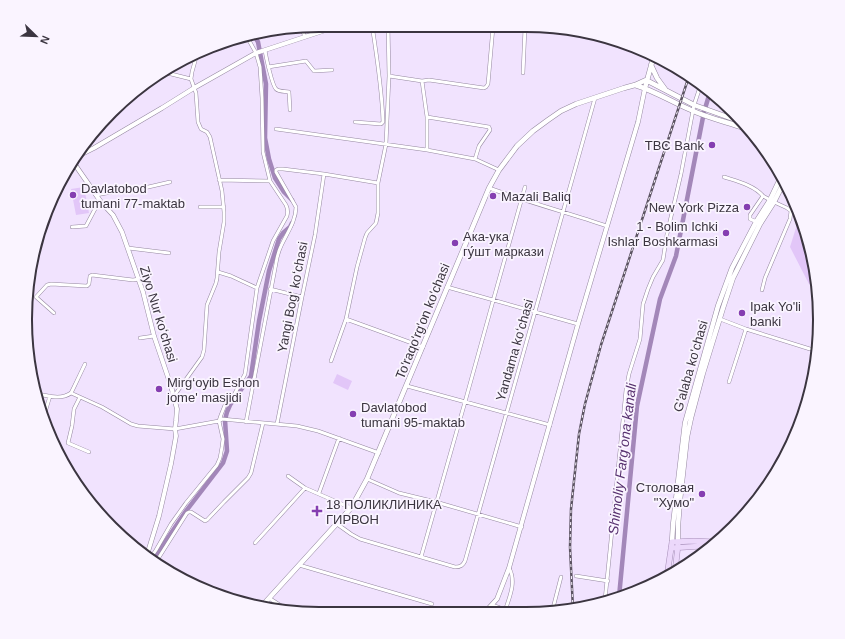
<svg xmlns="http://www.w3.org/2000/svg" width="845" height="639" font-family="Helvetica,sans-serif">
<style>
.green{fill:#e2c6f8}
.lines{fill:none;stroke-linecap:round;stroke-linejoin:round}
.canal{stroke:#a387b9;stroke-width:4.5}
.minor-casing{stroke:#9588a0;stroke-width:4}
.tertiary-casing{stroke:#9588a0;stroke-width:5}
.secondary-casing{stroke:#9588a0;stroke-width:5.5}
.primary-casing{stroke:#a68eb8;stroke-width:6}
.minor{stroke:#fff;stroke-width:3}
.tertiary{stroke:#fff;stroke-width:4}
.secondary{stroke:#fff;stroke-width:4.5}
.primary{stroke:#ecd8fb;stroke-width:5}
.rail-casing{stroke:#5b5361;stroke-width:2.5}
.rail{stroke:#faf4ff;stroke-width:1;stroke-dasharray:3;stroke-linecap:butt}
.poi-dot{fill:#853eb1;stroke:#faf4ff;stroke-width:1.5}
.labels{text-anchor:middle;stroke-width:3.5;stroke-linejoin:round;paint-order:stroke}
.poi-label{font-size:13px;fill:#3b3540;stroke:#faf4ff;text-anchor:start}
.street-label{font-size:13px;fill:#3b3540;stroke:#faf4ff}
.water-label{font-size:14px;font-style:italic;fill:#583270;stroke:#faf4ff}
.rim{fill:none;stroke:#3b3540;stroke-width:2}
</style>
<rect width="100%" height="100%" fill="#f1e3fe"/>
<path class="green" d="M84,187l5,26 -13,2 -5,-26z
M800,215l14,47 3,24 -8,-2 -19,-37z
M337,374l15,7 -4,9 -15,-7z"/>
<g class="lines">
<path class="canal" d="M253,34l5,8 8,42 -1,54 4,21 6,19 9,14 8,8
M153,560l33,-49 37,-48 4,-12 -2,-31 2,-8 3,-7 21,-29 8,-55 10,-50 10,-32 4,-6 7,-6 2,-4
M619,597l18,-191 23,-107 16,-43 28,-144 6,-20"/>
<defs>
<path id="minor" d="M521,26h3l1,2 -2,45
M301,27l4,10
M265,50c1,7 7,35 11,39 3,3 9,2 13,3l1,18
M268,67l38,-6 8,10 18,-1
M163,72l28,7
M389,76l33,5 7,-1 55,8 2,-1 2,-3 5,-57 1,-2
M422,81l5,36v33
M427,117l62,10 1,3 -11,16 -4,13
M355,122l26,2 2,-2c-1,-33 -6,-65 -11,-97
M276,129l151,21 48,9 24,11
M724,177c12,4 30,8 39,19
M219,180l51,1
M489,188c39,14 79,25 118,38
M96,195l32,-6 16,-1 26,-6
M200,207h24
M757,222l-7,-3v-4l13,-19 7,4
M72,227l14,-1 9,-17 6,-7
M128,248l41,5
M218,272l13,4 26,12
M447,287l131,37
M270,289l32,8
M762,290l3,-12 25,-59 1,-8 -4,-3 -13,-6
M54,313l-18,-16 11,-12 4,-1 36,2 2,-2 1,-8 2,-1 41,5 6,-1
M346,319l77,28
M720,319l26,10 -17,53
M746,329l64,20
M140,338l14,-2
M331,361l15,-42 11,-52 8,-29 2,-5 9,-10 2,-10v-30l8,-39 3,-68 -1,-51
M407,386l143,39
M71,393l3,-6 11,-23
M38,394c11,2 23,6 33,-1l31,14 29,17 7,2 37,3 44,-8 3,-2 75,7 21,5 61,22
M174,396l28,-39 2,-7 3,-45 9,-22 1,-5 2,-26 5,-30v-10l-2,-21 -12,-54 -3,-5 -6,-3 -3,-7 -2,-29 -5,-14 1,-7 5,-18
M80,397l-6,12 -2,17 -4,17 21,9
M43,419l7,-23
M246,422l31,-164c1,-4 2,-8 4,-12 6,-13 15,-25 15,-39l-20,-35v-2l2,-1h5l41,5 54,9
M277,424l25,-127 13,-62 9,-61
M288,476l17,12 46,20
M367,479l32,14 37,9 86,25
M319,493l20,-55
M337,524l14,10 9,5 95,28c6,0 8,-2 10,-6l130,-463
M255,543l50,-55
M149,557l5,-4 2,-3 15,-26 15,-21 31,-38 3,-7 2,-11 1,-8 -4,-18 2,-6 4,-10 9,-10 11,-21 12,-86 16,-47 14,-25c1,-4 1,-7 -1,-11l-16,-24 -7,-29 -1,-54 -2,-31 -4,-14 -10,-18
M421,557l44,-155 28,-101 32,-114
M156,562l31,-49 2,-1h2l14,9 2,-1 17,-18 24,-24 3,-5 12,-50
M299,565l133,39
M576,576l32,5
M269,598l20,13
M605,600l21,-210 3,-16 11,-35 3,-35 5,-15 5,-12 10,-17 4,-26 14,-60 13,-69 7,-21
M492,605l11,4 1,2
M505,611c4,-13 12,-29 4,-43
M552,612l9,-35"/>
<path id="tertiary" d="M80,155l14,-7 68,-40 32,-20 62,-35 85,-28
M74,163l4,6 23,33 12,13 9,17 21,60 11,44 17,50 6,23 -1,12 -1,8 1,7 -5,28 -12,52 -12,39
M486,611l11,-12 12,-31 69,-244 60,-202 7,-34"/>
<path id="secondary" d="M651,65l6,13 8,11
M635,85c20,6 37,17 56,25 17,8 36,12 53,18
M645,88l9,-33
M672,542l1,-17 12,-102 33,-117 14,-38 24,-46 14,-22 11,-23
M678,542v-17l2,-25 7,-63 4,-19 12,-45 20,-65 10,-30 27,-54 14,-22 10,-20
M261,607l90,-99 16,-29 122,-291 10,-18 18,-24 16,-15 15,-11 13,-9 15,-7 48,-16 11,-3 11,-5 48,25 42,15"/>
<path id="primary" d="M671,548l31,-2 9,1
M675,572l3,-27
M667,576l5,-34 22,-1 22,1"/>
</defs>
<use href="#minor" class="minor-casing"/>
<use href="#tertiary" class="tertiary-casing"/>
<use href="#secondary" class="secondary-casing"/>
<use href="#primary" class="primary-casing"/>
<use href="#minor" class="minor"/>
<use href="#tertiary" class="tertiary"/>
<use href="#secondary" class="secondary"/>
<use href="#primary" class="primary"/>
<defs>
<path id="rail" d="M573,609l-3,-62 1,-38 8,-75 6,-30 16,-59 88,-269"/>
</defs>
<use href="#rail" class="rail-casing"/>
<use href="#rail" class="rail"/>
</g>
<g class="poi-dot">
<circle cx="712" cy="145" r="4"/>
<circle cx="73" cy="195" r="4"/>
<circle cx="493" cy="196" r="4"/>
<circle cx="747" cy="207" r="4"/>
<circle cx="726" cy="233" r="4"/>
<circle cx="455" cy="243" r="4"/>
<circle cx="742" cy="313" r="4"/>
<circle cx="159" cy="389" r="4"/>
<circle cx="353" cy="414" r="4"/>
<circle cx="702" cy="494" r="4"/>
<path d="M315 505h4v4h4v4h-4v4h-4v-4h-4v-4h4z"/>
</g>
<g class="labels">
<g class="poi-label">
<text x="704" y="150" text-anchor="end">TBC Bank</text>
<text x="81" y="193">Davlatobod<tspan x="81" dy="15">tumani 77-maktab</tspan></text>
<text x="501" y="201">Mazali Baliq</text>
<text x="739" y="212" text-anchor="end">New York Pizza</text>
<text x="718" y="231" text-anchor="end">1 - Bolim Ichki<tspan x="718" dy="15">Ishlar Boshkarmasi</tspan></text>
<text x="463" y="241">Ака-ука<tspan x="463" dy="15">гу́шт маркази</tspan></text>
<text x="750" y="311">Ipak Yo'li<tspan x="750" dy="15">banki</tspan></text>
<text x="167" y="387">Mirg‘oyib Eshon<tspan x="167" dy="15">jome' masjidi</tspan></text>
<text x="361" y="412">Davlatobod<tspan x="361" dy="15">tumani 95-maktab</tspan></text>
<text x="694" y="492" text-anchor="end">Столовая<tspan x="694" dy="15">"Хумо"</tspan></text>
<text x="326" y="509">18 ПОЛИКЛИНИКА<tspan x="326" dy="15">ГИРВОН</tspan></text>
</g>
<g class="street-label">
<text transform="translate(292 297) rotate(-79)" y="5">Yangi Bogʻ koʻchasi</text>
<text transform="translate(159 314) rotate(73)" y="5">Ziyo Nur koʻchasi</text>
<text transform="translate(422 321) rotate(-68)" y="5">To'raqo'rg'on ko'chasi</text>
<text transform="translate(514 350) rotate(-74)" y="5">Yandama koʻchasi</text>
<text transform="translate(690 366) rotate(-74)" y="5">G'alaba ko'chasi</text>
</g>
<g class="water-label">
<text transform="translate(622 459) rotate(-83)" y="5">Shimoliy Fargʻona kanali</text>
</g>
</g>
<path d="M0 0H845V639H0ZM319 32H526A287 287 0 0 1 813 319V320A287 287 0 0 1 526 607H319A287 287 0 0 1 32 320V319A287 287 0 0 1 319 32Z" fill="#faf4ff" fill-rule="evenodd"/>
<path class="rim" d="M319 32H526A287 287 0 0 1 813 319V320A287 287 0 0 1 526 607H319A287 287 0 0 1 32 320V319A287 287 0 0 1 319 32Z"/>
<g transform="translate(36 36) rotate(113)" stroke="#faf4ff" stroke-width="3" paint-order="stroke">
<path d="M0-3L7 15L0 10L-7 15Z" fill="#3b3540"/>
<text y="-6" font-size="11" font-weight="bold" text-anchor="middle" fill="#3b3540">N</text>
</g>
</svg>
